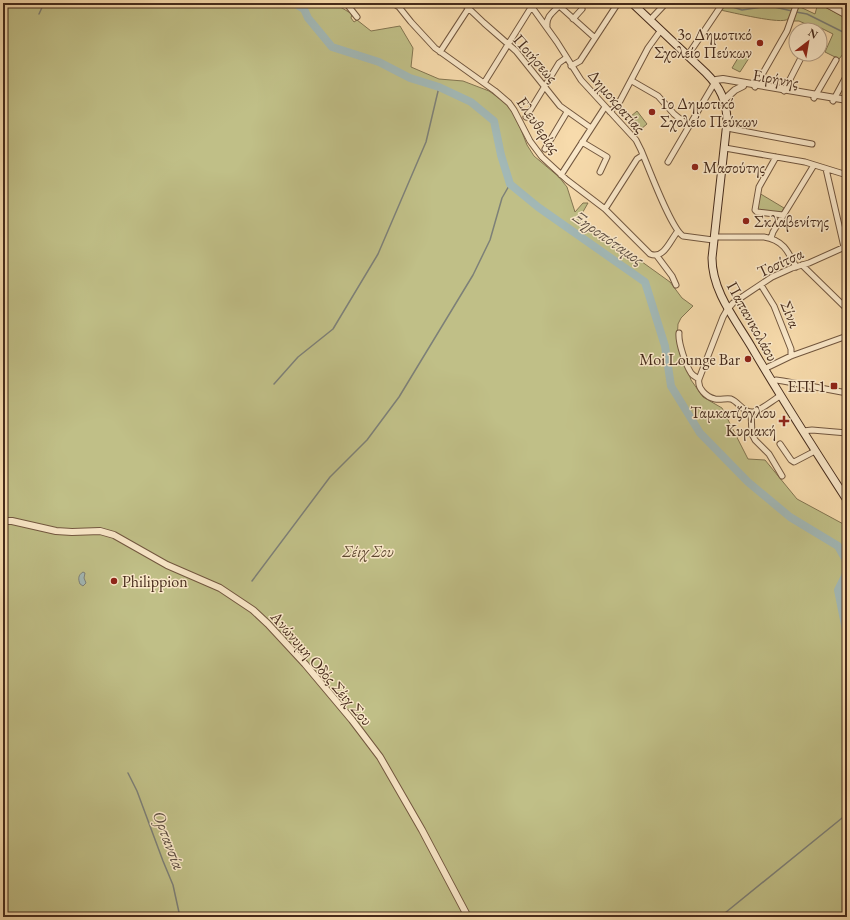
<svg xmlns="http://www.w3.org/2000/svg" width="850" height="920" font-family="'EB Garamond',serif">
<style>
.green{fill:#c0bf87;stroke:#837551}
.water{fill:#a2b8b6;stroke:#7d8078}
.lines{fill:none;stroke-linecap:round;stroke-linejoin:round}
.stream{stroke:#7d8078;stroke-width:1.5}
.river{stroke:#a2b8b6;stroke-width:8}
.minor-casing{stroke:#72573f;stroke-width:7}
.tertiary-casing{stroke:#72573f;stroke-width:8}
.secondary-casing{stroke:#462b1b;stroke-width:9}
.minor{stroke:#fae8c9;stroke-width:5}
.tertiary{stroke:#fae8c9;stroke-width:6}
.secondary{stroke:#fae8c9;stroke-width:7}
.poi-dot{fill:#8f2418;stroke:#fae8c9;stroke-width:1.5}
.labels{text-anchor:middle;stroke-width:3;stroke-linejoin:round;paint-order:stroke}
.poi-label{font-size:16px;fill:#462b1b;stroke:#fae8c9;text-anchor:end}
.street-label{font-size:16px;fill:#462b1b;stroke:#fae8c9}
.park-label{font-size:16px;font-style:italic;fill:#5e4931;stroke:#fae8c9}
.water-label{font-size:17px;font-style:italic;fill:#5d4e42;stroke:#fae8c9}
</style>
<rect width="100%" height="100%" fill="#f7dbac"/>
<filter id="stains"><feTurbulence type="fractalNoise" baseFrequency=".005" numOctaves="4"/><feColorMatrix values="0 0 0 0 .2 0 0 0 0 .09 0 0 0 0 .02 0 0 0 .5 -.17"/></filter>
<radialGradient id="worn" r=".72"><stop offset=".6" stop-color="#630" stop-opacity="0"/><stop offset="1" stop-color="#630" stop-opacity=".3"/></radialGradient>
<path class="green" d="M3,3h335l-1,2 15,9 -1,4 3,4 3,-2 14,11 29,-5 13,22 -2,19 28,12 24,2 26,10 17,12 6,7 6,12 9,23 7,11 25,21 8,10 8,25 8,-9h5l-8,14 44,34 14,8 32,23 12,16 11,8 -12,12 -3,6 -1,16 14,40 12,17 19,11 26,51 17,1 32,39 50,27v391h-844z
M725,3c23,0 46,2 70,2 -2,4 -3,10 -7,14 -6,6 -57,-7 -68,-9z
M818,3l29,16v38l-4,-3 -4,5 -14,-7 8,-18 -12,-6h-6l-16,-7h-6l5,-15 17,8z
M741,53l8,5 -9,14 -8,-4z
M637,111l10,13 -6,5 -11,-12z
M759,193l25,15 -3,5 -25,-3z"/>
<path class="water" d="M83,572l2,1 -1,5 2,5 -3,3 -3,-2c-2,-5 -2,-9 3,-12z"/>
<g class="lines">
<path class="stream" d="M720,3l22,7 28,-4 22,5
M796,12l11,2 40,20
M39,14l5,-11
M274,384l24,-27 35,-28 45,-75 48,-112 13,-55
M252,581l78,-104 37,-37 32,-43 74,-122 17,-35 12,-42 8,-14
M128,773l9,18 26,70 10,24 7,32
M720,917l127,-103"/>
<path class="river" d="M294,3l10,6 4,9 24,29 47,15 31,16 29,9 32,15 23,19 7,34 9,29 28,23 107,75 20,64 6,40 29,47 48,49 42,35 48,29 9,16
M847,572l-9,18 9,45"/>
<defs>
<path id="minor" d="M346,3l11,14
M393,3l6,4 12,15 24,26 60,43 14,12 5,7 16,31 12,16 25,23 38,29 45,45c14,6 20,-14 28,-23
M463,3l21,20 32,28 44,55 31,22
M529,3l28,39 24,38 55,60 5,10c7,16 30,79 42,86l30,4
M556,3l39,35
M573,19l9,-10
M650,20l16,-17
M547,26c-1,-9 5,-13 12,-20
M440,52l32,-49
M688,55l35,-52
M571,66l9,-5 38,-58
M632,81l26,15 16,18 15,12
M484,83l48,-77
M755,87l32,-56 10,-28
M784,91l19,-37
M814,98l22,-38
M833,101l14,-26
M610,112l10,-11 28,-53 13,-18
M526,117l33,-54 7,-5
M727,128l85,16
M582,142l25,15 -7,15
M725,148l80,14 42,13
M545,149l22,-37
M776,157l-17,30 -4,23 2,2 26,3
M668,162l47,-80
M826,169l18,78
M561,175l44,-68
M605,209l32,-50 6,-4
M714,237h50c19,3 24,14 32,30
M771,238l2,-6 41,-67
M657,256l15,20 4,9
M802,265l45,44
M761,285l13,21 17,43v7
M679,333c-1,10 7,32 12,40 2,3 5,4 8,6
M764,369l27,-13 56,-20
M772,382l4,-2 7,1 64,12
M780,396c-7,4 -20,15 -27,16 -10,1 -14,-10 -22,-13 -5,-1 -10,1 -16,0 -9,-2 -18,-11 -16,-20l24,-62 4,-7 6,-7 39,-26 20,-9 17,-5 38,-17
M751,412l1,22 3,6 14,14 13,22
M803,431l9,-1 35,3
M780,444l11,16 3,2 21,-11"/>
<path id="tertiary" d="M825,3l22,12
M715,82l1,-2 7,-1 124,21
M724,100l11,-10 8,-4
M3,521h9l44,10 16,1 28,-1 14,4 53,30 53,23 33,22 15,14 37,40 47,56 28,37 42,73 46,87"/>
<path id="secondary" d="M632,3l74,70c14,14 21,28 21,49l-15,136c0,33 23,61 39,88 30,52 63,103 96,154"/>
</defs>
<use href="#minor" class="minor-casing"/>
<use href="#tertiary" class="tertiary-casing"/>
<use href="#secondary" class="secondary-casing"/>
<use href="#minor" class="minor"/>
<use href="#tertiary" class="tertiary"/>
<use href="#secondary" class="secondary"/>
</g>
<g class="poi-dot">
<circle cx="760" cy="43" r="4"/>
<circle cx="652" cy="112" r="4"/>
<circle cx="695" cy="167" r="4"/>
<circle cx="746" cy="221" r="4"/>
<circle cx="748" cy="359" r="4"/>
<rect x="830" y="382" width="8" height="8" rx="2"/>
<path d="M782 415h4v4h4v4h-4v4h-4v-4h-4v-4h4z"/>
<circle cx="114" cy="581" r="4"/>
</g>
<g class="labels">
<g class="poi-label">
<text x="752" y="40">3ο Δημοτικό<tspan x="752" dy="18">Σχολείο Πεύκων</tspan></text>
<text x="660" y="109" text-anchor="start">1ο Δημοτικό<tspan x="660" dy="18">Σχολείο Πεύκων</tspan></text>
<text x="703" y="173" text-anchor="start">Μασούτης</text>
<text x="754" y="227" text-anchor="start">Σκλαβενίτης</text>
<text x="740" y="365">Moi Lounge Bar</text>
<text x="826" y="392">ΕΠΙ 1</text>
<text x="776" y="418">Ταμκατζόγλου<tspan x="776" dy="18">Κυριακή</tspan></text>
<text x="122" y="587" text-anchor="start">Philippion</text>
</g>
<g class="street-label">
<text transform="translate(536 58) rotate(49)" y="6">Ποιήσεως</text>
<text transform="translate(776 78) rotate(10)" y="6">Ειρήνης</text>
<text transform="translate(617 101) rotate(49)" y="6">Δημοκρατίας</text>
<text transform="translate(539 125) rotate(56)" y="6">Ελευθερίας</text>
<text transform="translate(780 262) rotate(-25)" y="6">Τοσίτσα</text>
<text transform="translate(791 314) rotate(68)" y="6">Σίνα</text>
<text transform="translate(753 321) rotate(61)" y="6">Παπανικολάου</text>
<text transform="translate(322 668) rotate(49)" y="6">Ανώνυμη Οδός Σέιχ Σου</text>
</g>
<g class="park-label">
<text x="368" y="557">Σέιχ Σου</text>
</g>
<g class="water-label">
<text transform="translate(609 238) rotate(35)" y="6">Ξηροπόταμος</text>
<text transform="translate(169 840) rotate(69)" y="6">Ορτανσία</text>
</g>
</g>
<rect width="850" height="920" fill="none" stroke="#f7dbac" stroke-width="16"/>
<rect x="4" y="4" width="842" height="912" fill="none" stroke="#462b1b" stroke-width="2"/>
<rect x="8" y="8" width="834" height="904" fill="none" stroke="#462b1b"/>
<g transform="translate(808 42) rotate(31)"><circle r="19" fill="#fae8c9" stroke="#b29c83"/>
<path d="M0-3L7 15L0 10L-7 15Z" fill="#8f2418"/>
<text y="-6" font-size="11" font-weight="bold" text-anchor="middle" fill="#462b1b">N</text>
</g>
<rect width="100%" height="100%" filter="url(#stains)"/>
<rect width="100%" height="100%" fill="url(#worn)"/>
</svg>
